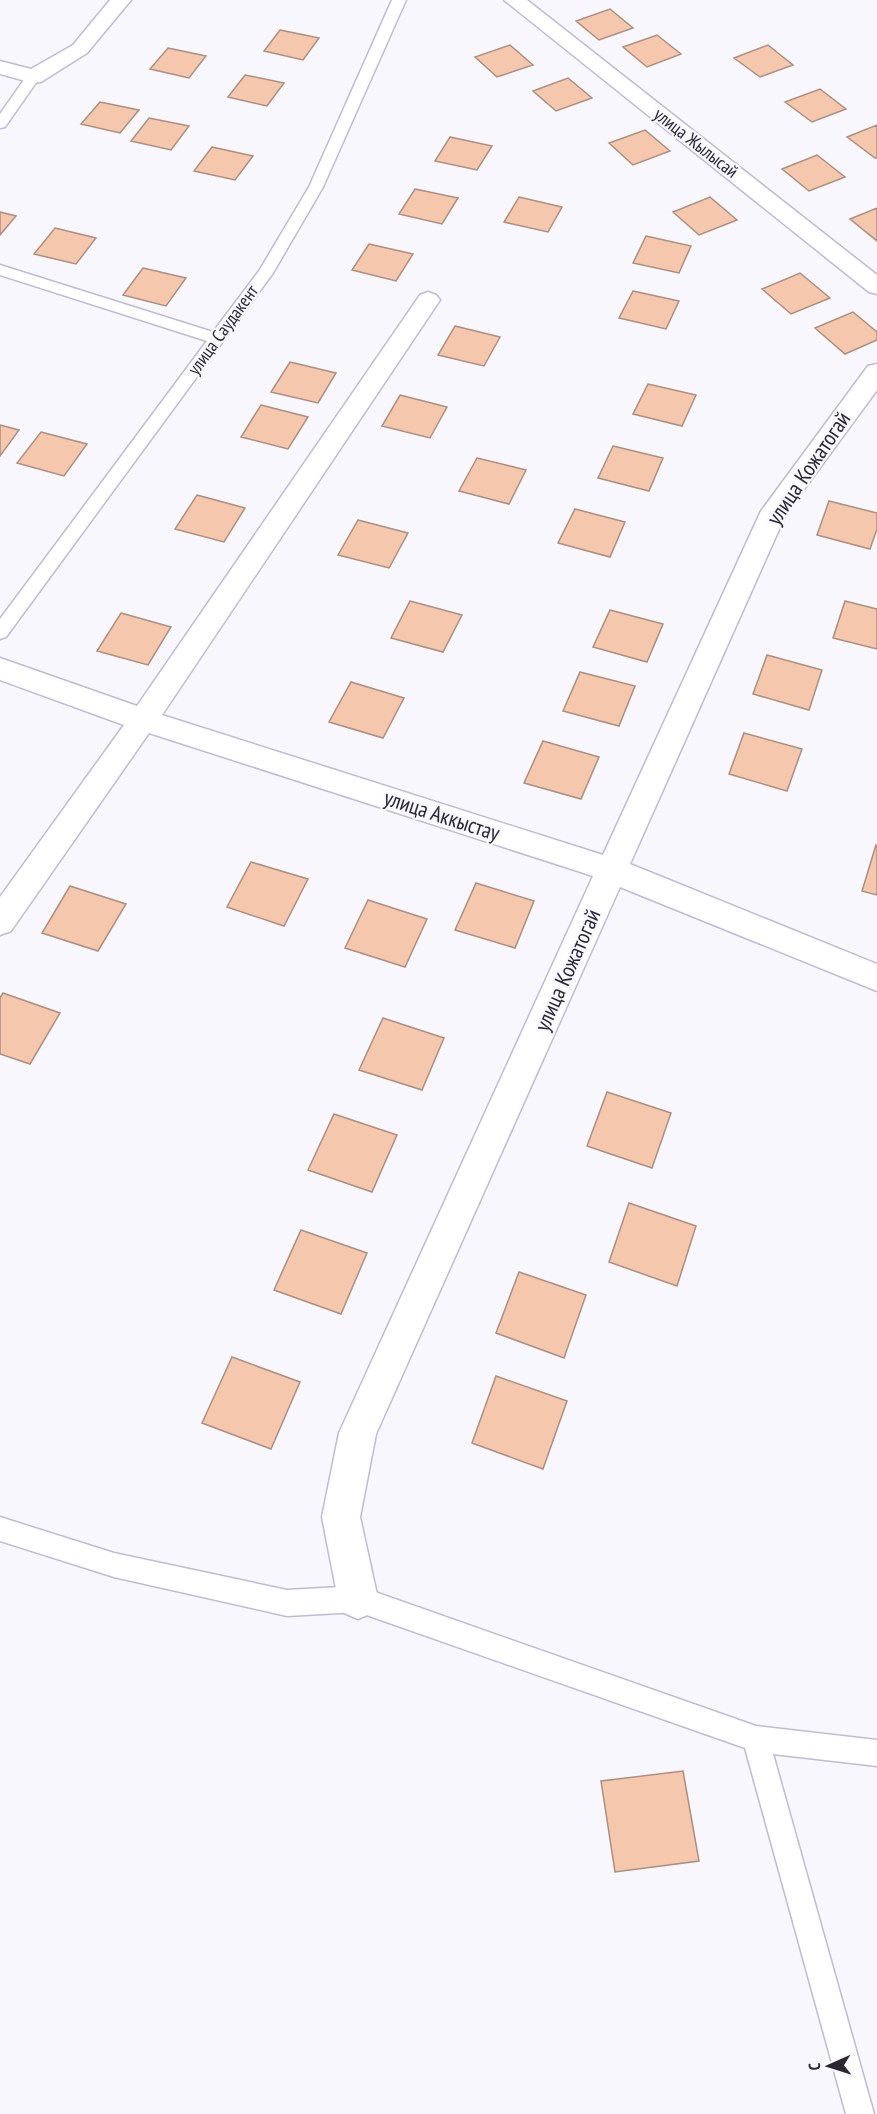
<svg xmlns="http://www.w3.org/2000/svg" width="877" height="2114" font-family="'PT Sans Narrow',sans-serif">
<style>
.building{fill:#f5c7ad;stroke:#ab8f7f;stroke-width:1.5}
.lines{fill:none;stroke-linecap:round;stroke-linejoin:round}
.service-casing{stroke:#bfbad7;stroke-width:3}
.minor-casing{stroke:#bfbad7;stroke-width:3}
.service{fill:#fff;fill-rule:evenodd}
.minor{fill:#fff;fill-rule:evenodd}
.labels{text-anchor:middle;stroke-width:4.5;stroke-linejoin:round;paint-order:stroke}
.far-street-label{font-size:18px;fill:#2a2733;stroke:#f8f7fd}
.street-label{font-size:22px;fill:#2a2733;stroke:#f8f7fd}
</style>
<rect width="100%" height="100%" fill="#f8f7fd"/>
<path class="building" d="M610,9l23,19 -34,12 -23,-19z
M280,30l39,8 -16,22 -39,-9z
M657,35l24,19 -34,13 -24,-20z
M510,45l23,20 -36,12 -22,-20z
M768,45l25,20 -33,12 -26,-19z
M168,48l38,8 -17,22 -39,-9z
M245,75l39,8 -17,23 -39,-9z
M568,78l24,20 -36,13 -23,-20z
M820,89l26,20 -34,13 -27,-20z
M100,102l39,8 -19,23 -39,-9z
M149,118l40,8 -18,24 -40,-9z
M877,125v33h-2l-28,-21z
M645,130l25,21 -37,14 -24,-22z
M450,137l42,9 -15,24 -42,-9z
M212,147l41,9 -18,24 -41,-9z
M817,155l28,22 -36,14 -27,-22z
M415,189l43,9 -16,26 -43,-10z
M519,197l43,10 -14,25 -44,-10z
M710,197l27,23 -38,15 -26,-23z
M877,208v33l-27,-22z
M0,212l16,4 -16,19z
M55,228l41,10 -20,26 -42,-10z
M646,236l45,10 -12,27 -46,-10z
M369,244l44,10 -17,27 -44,-11z
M143,268l43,10 -20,28 -43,-11z
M800,273l30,25 -39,16 -29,-25z
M633,291l46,10 -13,28 -47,-11z
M853,312l24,20v8l-32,14 -30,-26z
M455,326l45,11 -16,29 -46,-11z
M290,362l46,11 -18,30 -47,-11z
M648,384l48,11 -14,31 -49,-12z
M400,395l47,12 -17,31 -48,-12z
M261,405l47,12 -20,32 -47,-12z
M0,425l19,5 -19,26z
M41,432l46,12 -23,32 -47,-13z
M613,446l50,12 -14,33 -51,-13z
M477,458l49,12 -17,34 -50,-13z
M197,495l48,13 -21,34 -49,-13z
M829,501l48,12v16l-7,20 -53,-14z
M575,509l50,13 -15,35 -52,-14z
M358,520l50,13 -19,35 -51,-13z
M410,601l52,14 -19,37 -52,-14z
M845,601l32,8v40l-44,-11z
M610,610l53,14 -16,38 -54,-15z
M121,613l50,14 -23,38 -51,-14z
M767,655l55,15 -13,40 -56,-16z
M580,672l55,14 -16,40 -56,-15z
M351,682l53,16 -21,40 -54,-16z
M744,733l58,16 -15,42 -58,-17z
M543,741l56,16 -18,42 -57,-16z
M876,845l1,1v49l-15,-4z
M251,862l57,17 -24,47 -57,-19z
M476,883l58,18 -19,47 -60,-18z
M70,886l56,18 -28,47 -56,-18z
M368,900l59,19 -22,48 -60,-19z
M3,993l57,20 -30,51 -30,-10v-56z
M383,1018l61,20 -22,52 -63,-20z
M607,1092l64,21 -19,55 -65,-22z
M334,1114l63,21 -25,57 -64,-22z
M629,1203l67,23 -19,60 -68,-24z
M301,1230l66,23 -26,61 -67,-24z
M519,1272l67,23 -22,63 -68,-25z
M232,1357l68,25 -29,67 -69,-26z
M496,1376l71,25 -24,68 -71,-26z
M683,1771l16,90 -84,11 -14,-91z"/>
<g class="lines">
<defs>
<path id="service" d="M392,0h14l-83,187 -50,86 -267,364 -6,2v-20l207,-278 -207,-66v-10l213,67 46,-61 50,-84z
M33,73l7,4 -35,50 -5,1v-14l28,-40z
M0,1517l114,36 173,37 71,-4 398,140 121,14v26l-104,-12 101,360h-28l-101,-366 -387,-136 -71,4 -173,-39 -114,-36z"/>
<path id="minor" d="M110,0h21l-44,53 -46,29 -8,1 -33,-9v-13l31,8 42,-24z
M504,0h23l350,275v19l-8,-2z
M428,292l8,3 4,5 -278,415 441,140 158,-344 107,-145 9,-2v26l-91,124 -156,350 247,100v27l-257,-104 -244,547 -16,83 18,82 -6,14 -14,6 -14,-6 -6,-14 -16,-82 17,-84 254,-557 -444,-143 -138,198 -11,4v-38l124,-172 -124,-45v-22l137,48 283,-411z"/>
</defs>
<use href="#service" class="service-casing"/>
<use href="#minor" class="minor-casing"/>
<use href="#service" class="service"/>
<use href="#minor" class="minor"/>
</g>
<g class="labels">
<g class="far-street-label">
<text transform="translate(696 143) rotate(38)" y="6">улица Жылысай</text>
<text transform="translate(223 330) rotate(-54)" y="6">улица Саудакент</text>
</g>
<g class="street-label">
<text transform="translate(808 468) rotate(-56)" y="8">улица Кожатогай</text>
<text transform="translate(442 815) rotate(18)" y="8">улица Аккыстау</text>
<text transform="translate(567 970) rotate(-66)" y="8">улица Кожатогай</text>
</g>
</g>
<g transform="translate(829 2066) rotate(267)" stroke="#f8f7fd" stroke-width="4.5" paint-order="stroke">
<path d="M0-4.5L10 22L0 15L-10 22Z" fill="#2a2733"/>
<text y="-9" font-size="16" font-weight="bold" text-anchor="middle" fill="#2a2733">С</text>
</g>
</svg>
